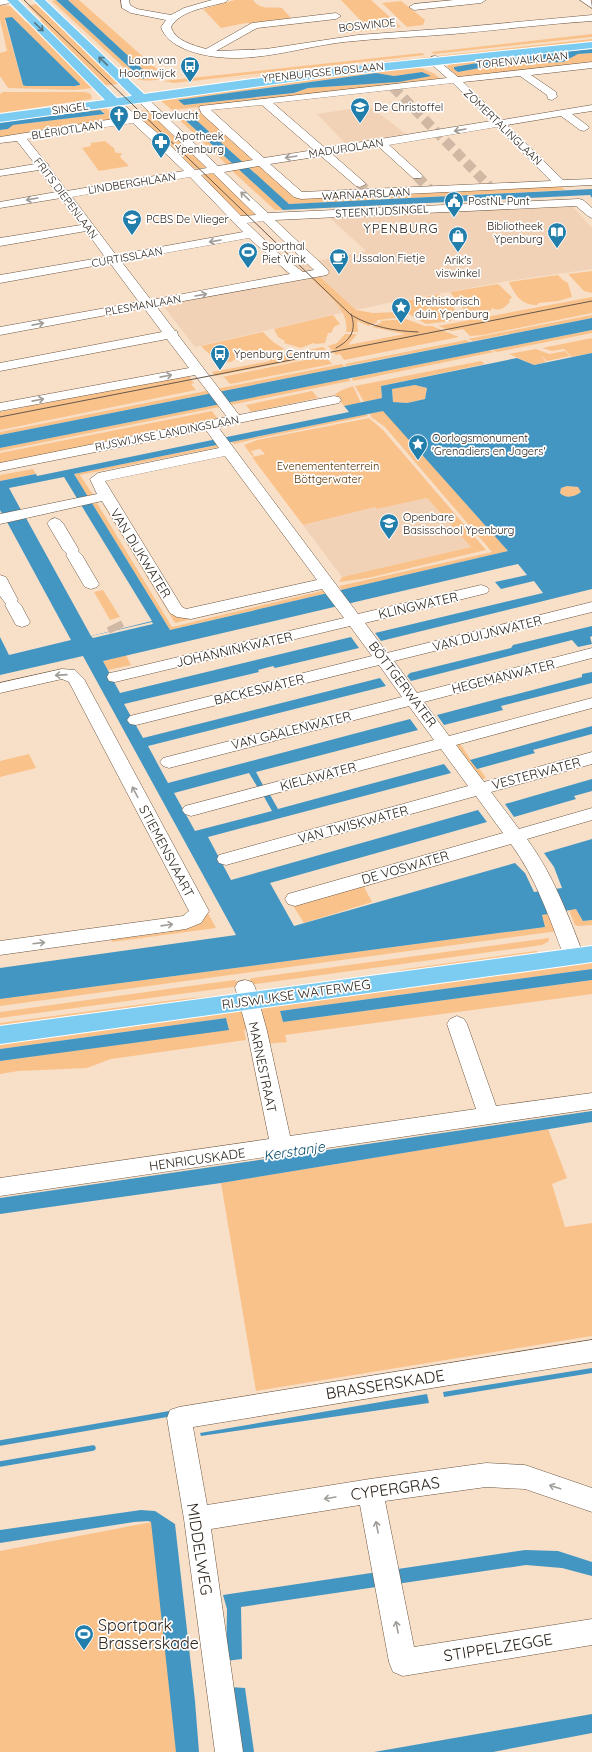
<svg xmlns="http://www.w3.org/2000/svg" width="592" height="1752" font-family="Quicksand,sans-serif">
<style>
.built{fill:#f1d2b6}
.green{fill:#fac28b;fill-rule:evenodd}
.water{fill:#4496c2;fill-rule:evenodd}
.pier{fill:#f8dfc8}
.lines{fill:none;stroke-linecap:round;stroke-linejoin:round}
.stream{stroke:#4496c2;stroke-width:5.5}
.minor-tunnel-far1{stroke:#cfb9a5;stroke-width:10;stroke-dasharray:10 5;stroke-linecap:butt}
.minor-tunnel{stroke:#cfb9a5;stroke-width:16;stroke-dasharray:16 8;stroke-linecap:butt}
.minor-casing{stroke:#6b5642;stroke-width:1}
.major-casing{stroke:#fff;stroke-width:2}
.minor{fill:#fff;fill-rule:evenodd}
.major{fill:#7ccbf0;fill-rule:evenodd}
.tram{stroke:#65584b;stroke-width:1}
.oneway{stroke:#547785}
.oneway2{stroke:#a09c98}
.labels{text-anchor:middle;stroke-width:3.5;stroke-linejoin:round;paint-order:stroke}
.far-street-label{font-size:11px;fill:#2c231a;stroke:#fff}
.far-poi-label{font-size:11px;fill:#2c231a;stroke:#fff;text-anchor:start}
.far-park-label{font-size:11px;fill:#573000;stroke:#fff}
.far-quarter-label{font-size:13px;letter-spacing:1px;fill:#2c231a;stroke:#fff}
.street-label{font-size:13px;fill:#2c231a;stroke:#fff}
.water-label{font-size:14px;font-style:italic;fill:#094c6b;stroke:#fff}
.near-street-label{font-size:16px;fill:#2c231a;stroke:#fff}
.near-poi-label{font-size:16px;fill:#2c231a;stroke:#fff;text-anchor:start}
</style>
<rect width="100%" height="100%" fill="#f8dfc8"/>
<path class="built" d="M369,106l37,28 -61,9 -28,-29z
M572,206l20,22v41l-84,12 -115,21 -61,13 -137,32 -30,-39 -1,-5 129,-23 -12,-12 85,-17 -36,-33z
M427,498l44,49 -129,30 -39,-52 72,-18 2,2z"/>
<path class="green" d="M56,0l86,79 9,-2 -83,-77h11l87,77c-7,4 -23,5 -31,1l-83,-77z
M235,0h18c9,11 17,6 29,8l11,12 -41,4 -6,-1 -25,5 -18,-19z
M341,0h30l30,27 -54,6 -6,-6 23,-3z
M401,1l24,19 -2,5 -16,2 -25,-24z
M36,4l27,26 16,12 44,41 -19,3 -81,-80h3l13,14h3l-14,-14z
M0,5l10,1 16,16 4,-1 64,67 -19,2 -67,-2 -8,-12v-23l7,-2 -7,-31zM12,17l68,68 -5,1 -52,-1 -18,-64z
M592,34v3l-158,17 -3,-2z
M592,39v2l-170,18 -3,-1z
M592,46v3l-69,6 -69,12 4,5 44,-8 61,-2 15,-8 14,-1v11l-132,14 -9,-6 -4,-6 3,-3z
M422,53l3,2 -251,28 -11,-2z
M409,59l3,2 -202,19z
M417,66l18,8 6,6 -269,30 -12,-10 63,-12zM422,72l4,2 -27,8 -91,6 -14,5 -109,12 -7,-5 197,-27 19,3z
M3,92h81l5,1 3,3 -1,2 1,1 -92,14v-19z
M102,108h4l13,12 -119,18v-8l8,-1 4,-4 93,-11 -2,-3 -103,11v-2z
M147,110l62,57 -12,2 -4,-1 -64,-55z
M197,110l5,1 52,50 -11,2 -49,-45 -10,1 49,45 -6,1 -54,-51z
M105,141l10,8 -1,1 2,3h6l-2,4 9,9 -30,5 -17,-23 9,-2v-3z
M259,165l35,31 267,-10 4,4 -274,14 -5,-1 -38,-36z
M238,168l45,42h-8l-44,-40z
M210,172h4l46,42 -16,2 -7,-2 -39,-40h13z
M592,271v22l-8,-2 -16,-17z
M558,275l5,5 5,3 4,14 -14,4 -19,2 -2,2c-16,0 -22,-10 -28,-23z
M320,277l36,33 17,3 26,-1 6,5 -27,3 -2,1 2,1 -9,4 -12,-5 1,11h-12c4,-23 -21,-39 -35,-54z
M498,284l14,13 -3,3 1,2c-6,6 -10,10 -18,6l-2,4 -9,1 -16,-2 -15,-19z
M439,294c7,6 16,14 20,22l-7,1 -1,4 -25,3 -26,-15 2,-4 -7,-2z
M592,297v16l-109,22 -13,1 -7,-7 -12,2 -13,-5z
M333,315l7,9 -6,3 -3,6h-3l-3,10 -9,1 -3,-1 -12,5 -17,-5 1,-2 -7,-4 -4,-8z
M592,315v3l-119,23 -5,-2z
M406,319l19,7h7l27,11 -115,23 -4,-6 -4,1 -8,-9 9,-3 8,-9h12l-9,11 57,-11 -33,-7 10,-5 -3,-1z
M592,330v3l-95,19 -5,-2z
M263,332l9,9 12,8c-4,2 -26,9 -31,9 -2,-1 -6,-3 -9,-4 -4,2 -10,7 -14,8 -10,2 -23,-9 -29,-16z
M592,338v15l-20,4 -8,-8 -12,2 -10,-3z
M466,340l4,2 -124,24 -1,-2z
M323,347l7,7 -115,22 -3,-4 58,-11 -2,-3z
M536,349l13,5 16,-3 5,5 -23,5 -7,-6 6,7 -12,3 -25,-11z
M489,350l5,2 -141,29 -1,-3z
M325,356l7,8 -102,20 -6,-7 -7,1z
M481,361l4,3 -104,22 1,12 -18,4 -9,-16z
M342,364l2,3 -344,68v-3z
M188,375l6,8 -3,1 5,6 -196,40v-18l26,-5 -1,-2 10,-2 2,2z
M349,378l1,3 -350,70v-3z
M415,385l12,3 -2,11 -18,4 -14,-1 -1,-13z
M353,386l8,17 -17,3 -9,-12 7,-4z
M312,391l6,7 -67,14 -5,-7z
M383,410l125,141 -166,39 -3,-4 153,-34 -107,-125 -14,-10 -1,-4z
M212,411l6,8 -218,44v-10z
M366,414l2,2 -113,23 -21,5 -2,-2z
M369,418l14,12 103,120 -118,28 -29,4 3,-5 129,-30 -44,-49 -50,11 -2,-2 -72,18 -51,-68 13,-3 -5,-5 -9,2 3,4 -2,1 -8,-11 13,-5z
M218,445l2,2 -140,28 13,20 -6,1 -13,-22z
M33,469l3,5 -36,7v-6z
M567,486l11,1 3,5c-7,5 -15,7 -21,1l1,-5z
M97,503l75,124 154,-37 2,3 -158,37 -78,-126z
M103,504h2l70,110 148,-26 -148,35z
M103,590l17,27 -10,3 -16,-28z
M126,655l5,10 -23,5 -5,-9z
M459,742l18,27 2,-1 7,10 -5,2 -26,-37z
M29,754l7,14 -36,9v-16z
M155,815l61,113 -104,14 -1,-2 59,-8 -2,-4 29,-6z
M363,885l9,17 -68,21 -12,-19z
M576,909l7,12 9,-1v5l-13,1 -4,-1 -6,-15z
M551,913l7,18 -558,75v-7l545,-72 -4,-12z
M549,938v3l-7,4 -294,40 -1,-3 5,-4z
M536,951l2,1v2l-166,24 33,-9z
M592,957v12l-312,42 3,11 309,-42v14l-307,41 2,7 -22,2 -4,-33 5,-6z
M234,980l5,2 1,4 -240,32v-6z
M215,996h10l-225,36v-9l182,-24z
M238,1009l6,4 4,16 -4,1 2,10 -135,19 -24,9 -69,3 -18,3v-13l229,-32 -3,-11 -226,31v-12z
M548,1129l19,49 -15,6 13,43 27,-4v113l-336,55 -35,-208z
M152,1522l29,230h-181v-201z"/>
<path class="water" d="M56,0h12l83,77 -9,2z
M12,17l68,67v1l-5,1h-49l-3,-1 -18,-67z
M592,49v4l-14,1 -15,8 -61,2 -44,8 -4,-3v-2l69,-12z
M422,72l9,4 -32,6 -91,6 -14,5 -110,12 -6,-5 198,-27 18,3z
M100,110l5,4 -92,11 -5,4 -8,1v-8z
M194,118l95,86 303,-15v9l-2,-3 -307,15 -99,-91z
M592,318v12l-592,118v-13z
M592,353v236l-211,52 -6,-8 168,-40 -9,-12 -33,8 -6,-7 32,-7 -9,-11 -415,97 17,32 231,-56 8,11 -84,20 -2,-2 -15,4 1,2 -135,32 19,34 237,-60 6,8 -238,60 20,37 242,-64 8,11 -162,42 8,15 -6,1 -9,-15 -75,20 21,38 77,-20 -9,-16 6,-2 9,16 166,-45 7,9 -243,64 23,43 247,-70 9,12 -217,61 24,43 221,-63 10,10 9,19 28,-4 -8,-21 -10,-14 48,-14v81l-9,1 -7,-12 -34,6 3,12 -545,72v-31l236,-33 -153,-279 -83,19v-38l9,18 62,-15 -64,-118 19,-4 65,118 61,-15 -88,-144 -55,11 12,22 -19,4 -2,-4v-29l36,-7 1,2 312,-64 -5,-6 38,-8 -1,-12 136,-28 17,7zM415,385l12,3 -2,11 -18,4 -14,-1 -1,-13zM383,411l125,140 -338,79 -96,-156zM567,486l11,1 3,5c-7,5 -15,7 -21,1l1,-5z
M592,626v10l-2,1 2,7 -14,3 -6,-7 -161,41 -4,-5 3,-3 101,-25 2,-3z
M592,672v11l-91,23 2,4 -59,15 -7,-10 145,-38v-3z
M592,726v8l-59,16 2,3 -58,16 -7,-9z
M592,779v12l-18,5 2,3 -62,18 -9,-13z
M592,969v11l-309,42 -3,-11z
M226,1018l3,12 -229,31v-12z
M592,1111v11l-371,61 -221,31v-16z
M592,1368v5l-148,24 -1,-5z
M427,1394l2,9 -228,33 -1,-3z
M141,1510l14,1 20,13 20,177 4,51h-23l-25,-230 -3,-1 -14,1 -134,21v-13z
M525,1550l33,1 34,11v14l-30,-8 -36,-3 -285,42 1,52 -16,2 1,-52 -4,-14z
M229,1687l16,1 9,64h-17z
M592,1714v19l-99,19h-119z"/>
<path class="pier" d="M152,622l1,2 -60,14 -2,-2z"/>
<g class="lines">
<path class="stream" d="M0,1443l174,-30
M0,1464l93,-16"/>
<path class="minor-tunnel-far1" d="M393,87l97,100
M417,176l13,14
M360,184l5,5"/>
<path class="minor-tunnel" d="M114,624l3,6"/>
<defs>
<path id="minor" d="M0,0h18l-2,2 -16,3z
M121,0h8l1,5 7,4 34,6 13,-7 28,-8h16l-2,2c-17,5 -46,8 -55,25 4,14 22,18 35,22l46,-26 84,-10 5,3 -5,3 -79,9 -41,23h2l48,-2 92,-14 95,-7 139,-13v6c-47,3 -93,9 -139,13 -37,3 -73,4 -109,8 -42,5 -85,20 -127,15 -19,-2 -50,-10 -56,-30l5,-7 -35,-7 -9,-5z
M454,0h32l-5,3 -67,7 -5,-3 5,-3z
M580,0h11l1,8z
M435,56l4,1 1,5 18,15 134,-15v6l-61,7 25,17 1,5 -5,3 -4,-1 -1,-4 -27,-19 -57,6 39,38 90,-15v6l-20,3 16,12 1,2 -5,3 -4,-1 -19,-14 -54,9 56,55 29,-1v6l-291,14 -7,-2 -35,-31 -35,6 44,41 311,-14 4,1 9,8v10l-4,-2 -12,-10 -301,14 52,49 2,3 -2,3 -171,31 19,25h2l1,4 61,80 95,-19 5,1 2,3 -2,3 -5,1 -116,23 140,187 123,-29 6,2 2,3 -2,3 -122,30 22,30 205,-51v10l-198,49 23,32 175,-45v10l-168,44 25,34 143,-38v10l-136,37 28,37 108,-30v12l-101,28 28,37 73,-21v12l-65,19c26,35 41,76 57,117l-3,5 -7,2 -7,-2 -3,-5c-15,-39 -28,-78 -53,-112l-216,62 -7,-2 -3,-5 3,-5 215,-61 -27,-37 -250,69 -7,-2 -2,-4 2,-4 249,-69 -27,-37 -250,67 -6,-2 -3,-4 3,-4 249,-66 -25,-34 -240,62 -6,-2 -3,-4 3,-4 239,-61 -23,-32 -243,60 -6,-1 -3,-4 3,-4 242,-60 -22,-30 -235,56 -6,-1 -2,-4 2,-4 6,-1 229,-54 -22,-29 -131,30 -14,-2 -7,-4 -68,-112 -102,23v-10l97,-20 -7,-15 8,-6 121,-25 -13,-18 -206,41v-8l227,-46 -32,-42 -195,36v-8l189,-35 -22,-29 -167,32v-8l162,-31 -18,-24 -144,27v-8l139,-25 -29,-39 -110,20v-8l105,-18 -19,-26 -86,15v-8l81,-13 -20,-27 -61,10v-6l56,-10 -17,-22 -39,6v-6l35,-6 -18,-23 -17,2v-6l126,-20 -17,-15 5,-3 4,1 43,36 34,34 12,-2 -70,-68 -1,-2 5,-3 4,1 73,70 35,-6 -51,-46 -3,-6 1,-2 247,-28 -17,-15 1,-6zM453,83l38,38 -166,27 -52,-45zM262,105l52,45 -50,8 -53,-48zM133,123l51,48 -117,20 -18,-24 -1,-3 -2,-1 -19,-24zM497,127l54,54 -249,11 -32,-28 51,-8 35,30 4,1 6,-3 -2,-2 -32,-28 46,-8 35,32h8l2,-2 -2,-2 -32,-29zM213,173l43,42 -15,1 -40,-41zM190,177l53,55 -127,23 -44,-58zM263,221l51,49 -11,2 -26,-20 -30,-29zM249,238l41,36 -139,26 -30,-39zM225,456l92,124 -131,29 -4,-2 -77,-126z
M55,518l5,2 3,3 16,27 -1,1 4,4 17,29 -2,3 -6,2 -6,-2 -2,-3 -17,-29 1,-1 -4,-4 -16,-27 3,-3z
M0,575l6,2 12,23 -1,1 4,4 9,17 -2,3 -6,2 -6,-2 -11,-20 1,-1 -6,-8z
M62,669l13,1 9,9 125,232 -8,12 -15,6 -186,26v-14l183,-25 6,-5 -120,-229 -7,-3 -62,14v-10z
M245,980l7,2 3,5 12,44 23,105 186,-27 -29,-85 3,-5 7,-3 7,3 3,5 29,82 96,-13v16l-592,87v-18l269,-39 -22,-108 -12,-44 3,-5z
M592,1340v22l-399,65 14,78 163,-26 116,-16 39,2 67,23v24l-67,-23 -39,-2 -101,14 29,146 178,-28v26l-189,31 -10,-4 -4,-10 -29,-157 -149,24 32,223h-28l-31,-233 -17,-101 3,-8 9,-3z"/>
<path id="major" d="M7,0h11l99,98 15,-2 -98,-96h11l99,94 182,-25 266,-27v6l-266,29 -326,45v-8l105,-14z
M592,946v16l-592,82v-18z"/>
</defs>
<use href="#minor" class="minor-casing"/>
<use href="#major" class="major-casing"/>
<use href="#minor" class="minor"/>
<use href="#major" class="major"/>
<path class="tram" d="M24,0l327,315c21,12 43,16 67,17
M336,348c15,-8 21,-18 15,-34
M0,417l592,-116"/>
</g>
<defs><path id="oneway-shaft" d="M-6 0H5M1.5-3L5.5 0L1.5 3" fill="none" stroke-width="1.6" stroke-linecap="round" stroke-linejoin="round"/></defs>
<g class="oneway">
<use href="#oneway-shaft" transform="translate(39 27) rotate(44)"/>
<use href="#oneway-shaft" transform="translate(103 61) rotate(-136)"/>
</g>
<g class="oneway2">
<use href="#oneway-shaft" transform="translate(460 130) rotate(170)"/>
<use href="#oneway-shaft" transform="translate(291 157) rotate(171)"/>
<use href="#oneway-shaft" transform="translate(245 196) rotate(-136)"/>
<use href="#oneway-shaft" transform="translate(32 199) rotate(170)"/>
<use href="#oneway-shaft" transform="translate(215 241) rotate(170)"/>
<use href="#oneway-shaft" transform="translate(201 295) rotate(-10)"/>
<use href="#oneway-shaft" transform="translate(38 324) rotate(-11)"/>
<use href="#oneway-shaft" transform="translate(166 376) rotate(-11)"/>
<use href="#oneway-shaft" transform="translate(38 400) rotate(-11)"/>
<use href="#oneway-shaft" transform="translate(61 675) rotate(176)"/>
<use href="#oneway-shaft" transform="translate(135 792) rotate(-118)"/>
<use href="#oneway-shaft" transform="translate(167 925) rotate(-8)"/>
<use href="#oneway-shaft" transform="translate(39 943) rotate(-7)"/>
<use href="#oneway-shaft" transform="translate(555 1487) rotate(-162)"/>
<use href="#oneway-shaft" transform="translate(330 1498) rotate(171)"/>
<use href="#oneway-shaft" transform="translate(377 1527) rotate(-101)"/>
<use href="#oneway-shaft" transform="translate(397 1627) rotate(-101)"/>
</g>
<defs>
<symbol id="bus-pin" viewBox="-11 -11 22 30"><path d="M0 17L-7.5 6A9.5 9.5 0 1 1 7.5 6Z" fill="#227eab" stroke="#fff"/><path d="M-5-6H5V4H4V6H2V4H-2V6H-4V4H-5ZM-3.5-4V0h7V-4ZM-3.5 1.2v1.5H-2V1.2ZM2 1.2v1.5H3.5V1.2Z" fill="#fff"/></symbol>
<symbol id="school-pin" viewBox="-11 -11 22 30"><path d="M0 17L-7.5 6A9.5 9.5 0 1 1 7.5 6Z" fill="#227eab" stroke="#fff"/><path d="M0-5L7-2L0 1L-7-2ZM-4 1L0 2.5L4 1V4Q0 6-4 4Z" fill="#fff"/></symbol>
<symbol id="church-pin" viewBox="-11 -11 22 30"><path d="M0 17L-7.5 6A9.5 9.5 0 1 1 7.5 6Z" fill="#227eab" stroke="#fff"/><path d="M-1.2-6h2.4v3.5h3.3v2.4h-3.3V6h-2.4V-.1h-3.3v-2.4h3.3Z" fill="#fff"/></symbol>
<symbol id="pharmacy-pin" viewBox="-11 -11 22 30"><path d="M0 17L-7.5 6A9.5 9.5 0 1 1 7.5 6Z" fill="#227eab" stroke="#fff"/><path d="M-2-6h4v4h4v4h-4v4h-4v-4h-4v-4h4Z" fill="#fff"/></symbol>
<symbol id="civic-pin" viewBox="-11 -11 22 30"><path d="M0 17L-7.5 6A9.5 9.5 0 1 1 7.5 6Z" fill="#227eab" stroke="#fff"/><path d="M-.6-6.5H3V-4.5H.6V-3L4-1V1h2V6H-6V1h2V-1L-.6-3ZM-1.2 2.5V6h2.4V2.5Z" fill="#fff"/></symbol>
<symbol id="library-pin" viewBox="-11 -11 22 30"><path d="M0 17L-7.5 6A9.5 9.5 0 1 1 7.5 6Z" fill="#227eab" stroke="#fff"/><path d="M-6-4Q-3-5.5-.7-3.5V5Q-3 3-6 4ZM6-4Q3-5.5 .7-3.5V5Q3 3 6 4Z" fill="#fff"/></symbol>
<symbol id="shop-pin" viewBox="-11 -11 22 30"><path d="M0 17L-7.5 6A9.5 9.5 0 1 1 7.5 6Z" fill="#227eab" stroke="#fff"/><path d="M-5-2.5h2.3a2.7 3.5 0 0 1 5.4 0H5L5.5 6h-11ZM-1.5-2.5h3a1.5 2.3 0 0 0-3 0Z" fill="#fff"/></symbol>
<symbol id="stadium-pin" viewBox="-11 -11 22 30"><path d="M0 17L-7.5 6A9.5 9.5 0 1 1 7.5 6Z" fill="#227eab" stroke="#fff"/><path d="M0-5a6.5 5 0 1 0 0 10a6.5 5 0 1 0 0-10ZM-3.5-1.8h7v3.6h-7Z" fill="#fff"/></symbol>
<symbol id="cafe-pin" viewBox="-11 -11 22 30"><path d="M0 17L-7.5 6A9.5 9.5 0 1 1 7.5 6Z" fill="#227eab" stroke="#fff"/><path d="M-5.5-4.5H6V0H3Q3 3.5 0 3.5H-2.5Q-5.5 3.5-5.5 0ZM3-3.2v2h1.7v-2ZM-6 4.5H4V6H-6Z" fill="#fff"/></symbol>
<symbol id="sight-pin" viewBox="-11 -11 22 30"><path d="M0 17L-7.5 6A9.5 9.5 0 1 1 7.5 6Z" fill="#227eab" stroke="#fff"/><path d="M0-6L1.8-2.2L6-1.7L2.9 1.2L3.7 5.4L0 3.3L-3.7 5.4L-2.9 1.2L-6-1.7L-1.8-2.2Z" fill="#fff"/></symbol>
</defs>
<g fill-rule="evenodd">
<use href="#bus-pin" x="179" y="55" width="22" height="30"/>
<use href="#school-pin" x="349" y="96" width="22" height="30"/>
<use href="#church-pin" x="108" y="104" width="22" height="30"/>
<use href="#pharmacy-pin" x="150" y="131" width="22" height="30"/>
<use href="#civic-pin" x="443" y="190" width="22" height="30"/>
<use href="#school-pin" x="121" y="208" width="22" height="30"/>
<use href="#library-pin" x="546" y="221" width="22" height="30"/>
<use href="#shop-pin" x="447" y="225" width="22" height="30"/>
<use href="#stadium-pin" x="237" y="241" width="22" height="30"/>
<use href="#cafe-pin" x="328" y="247" width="22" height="30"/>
<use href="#sight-pin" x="390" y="296" width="22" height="30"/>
<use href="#bus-pin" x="209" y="343" width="22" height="30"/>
<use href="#sight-pin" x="407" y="433" width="22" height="30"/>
<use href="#school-pin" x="378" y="512" width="22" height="30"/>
<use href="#stadium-pin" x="73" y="1623" width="22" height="30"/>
</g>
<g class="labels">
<g class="far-street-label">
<text transform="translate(367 25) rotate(-6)" y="4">BOSWINDE</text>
<text transform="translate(522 60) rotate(-6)" y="4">TORENVALKLAAN</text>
<text transform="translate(323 72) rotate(-6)" y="4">YPENBURGSE BOSLAAN</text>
<text transform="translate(70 108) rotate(-8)" y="4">SINGEL</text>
<text transform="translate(503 127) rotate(44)" y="4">ZOMERTALINGLAAN</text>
<text transform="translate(67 130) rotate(-9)" y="4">BLÉRIOTLAAN</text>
<text transform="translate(346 148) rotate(-9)" y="4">MADUROLAAN</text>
<text transform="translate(132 183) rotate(-9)" y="4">LINDBERGHLAAN</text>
<text transform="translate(366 194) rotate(-3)" y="4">WARNAARSLAAN</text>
<text transform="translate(66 198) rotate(53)" y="4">FRITS DIEPENLAAN</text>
<text transform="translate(382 211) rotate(-3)" y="4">STEENTIJDSINGEL</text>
<text transform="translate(127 257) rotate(-10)" y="4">CURTISSLAAN</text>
<text transform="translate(143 305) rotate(-10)" y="4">PLESMANLAAN</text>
<text transform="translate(167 433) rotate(-11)" y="4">RIJSWIJKSE LANDINGSLAAN</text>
</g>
<g class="far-poi-label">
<text x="176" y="64" text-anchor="end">Laan van<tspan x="176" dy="13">Hoornwijck</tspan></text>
<text x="374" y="111">De Christoffel</text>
<text x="133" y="119">De Toevlucht</text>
<text x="175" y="140">Apotheek<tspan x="175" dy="13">Ypenburg</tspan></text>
<text x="468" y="205">PostNL Punt</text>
<text x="146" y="223">PCBS De Vlieger</text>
<text x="543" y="230" text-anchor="end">Bibliotheek<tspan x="543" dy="13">Ypenburg</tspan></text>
<text x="262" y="250">Sporthal<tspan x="262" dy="13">Piet Vink</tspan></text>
<text x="353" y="262">IJssalon Fietje</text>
<text x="458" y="264" text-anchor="middle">Arik's<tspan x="458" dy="13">viswinkel</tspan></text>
<text x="415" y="305">Prehistorisch<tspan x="415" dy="13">duin Ypenburg</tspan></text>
<text x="234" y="358">Ypenburg Centrum</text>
<text x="432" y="442">Oorlogsmonument<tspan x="432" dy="13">'Grenadiers en Jagers'</tspan></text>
<text x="403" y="521">Openbare<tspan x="403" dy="13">Basisschool Ypenburg</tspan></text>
</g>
<g class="far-park-label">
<text x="328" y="470">Evenemententerrein<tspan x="328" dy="13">Böttgerwater</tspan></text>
</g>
<g class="far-quarter-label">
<text x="401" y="233">YPENBURG</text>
</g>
<g class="street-label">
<text transform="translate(141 553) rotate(58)" y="5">VAN DIJKWATER</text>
<text transform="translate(418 605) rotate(-13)" y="5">KLINGWATER</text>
<text transform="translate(487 633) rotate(-14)" y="5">VAN DUIJNWATER</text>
<text transform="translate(234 649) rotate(-13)" y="5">JOHANNINKWATER</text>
<text transform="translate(503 676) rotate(-14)" y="5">HEGEMANWATER</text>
<text transform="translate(403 684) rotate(53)" y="5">BÖTTGERWATER</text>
<text transform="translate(259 689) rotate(-14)" y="5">BACKESWATER</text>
<text transform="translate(291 730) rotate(-14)" y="5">VAN GAALENWATER</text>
<text transform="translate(536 773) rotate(-15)" y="5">VESTERWATER</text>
<text transform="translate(318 776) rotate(-15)" y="5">KIELAWATER</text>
<text transform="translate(353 824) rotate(-15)" y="5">VAN TWISKWATER</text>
<text transform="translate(167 851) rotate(62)" y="5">STIEMENSVAART</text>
<text transform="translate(405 867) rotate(-16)" y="5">DE VOSWATER</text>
<text transform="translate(296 994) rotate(-8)" y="5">RIJSWIJKSE WATERWEG</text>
<text transform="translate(263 1067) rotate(78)" y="5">MARNESTRAAT</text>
<text transform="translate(197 1159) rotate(-8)" y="5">HENRICUSKADE</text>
</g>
<g class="water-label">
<text transform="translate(294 1151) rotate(-9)" y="5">Kerstanje</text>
</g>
<g class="near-street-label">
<text transform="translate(385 1384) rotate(-9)" y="6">BRASSERSKADE</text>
<text transform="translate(395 1488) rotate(-8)" y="6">CYPERGRAS</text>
<text transform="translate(200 1549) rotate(81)" y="6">MIDDELWEG</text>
<text transform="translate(498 1647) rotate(-9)" y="6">STIPPELZEGGE</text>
</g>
<g class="near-poi-label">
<text x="98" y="1631">Sportpark<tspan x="98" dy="18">Brasserskade</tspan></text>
</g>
</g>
</svg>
